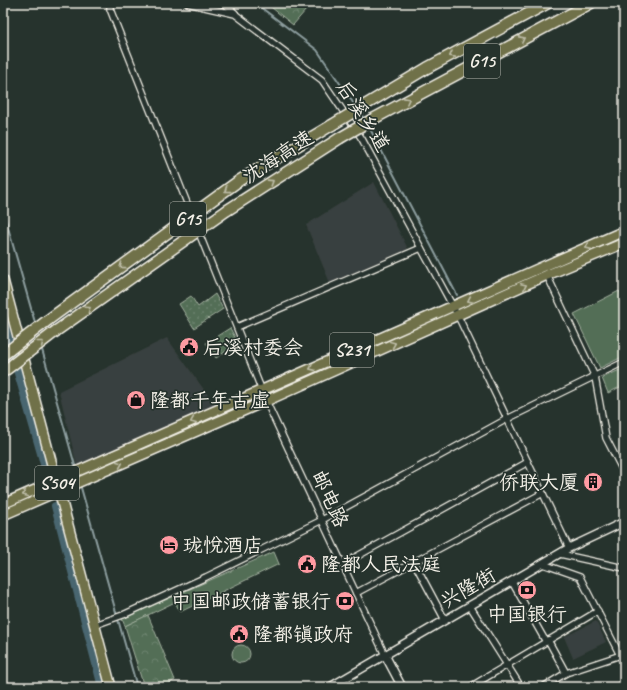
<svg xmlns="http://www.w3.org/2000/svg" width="627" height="690" font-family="Caveat,'LXGW WenKai TC',sans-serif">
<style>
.built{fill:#39403f}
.grass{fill:#526e56;stroke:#a3b09f}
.forest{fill:url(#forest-crowns);stroke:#a3b09f}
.garden{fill:url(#garden-dots);stroke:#a3b09f}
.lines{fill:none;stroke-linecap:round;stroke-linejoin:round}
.stream{stroke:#8d9e9f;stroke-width:2}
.canal{stroke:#49666f;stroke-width:8}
.minor-casing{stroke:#f4f1e8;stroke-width:8}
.tertiary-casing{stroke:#f4f1e8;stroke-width:10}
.primary-casing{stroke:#f4f1e8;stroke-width:12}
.motorway-casing{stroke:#f4f1e8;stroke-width:13}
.minor{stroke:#26332d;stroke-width:5.5}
.tertiary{stroke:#26332d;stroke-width:7}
.primary{stroke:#6f714a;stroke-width:9}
.motorway{stroke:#6f714a;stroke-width:10}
.motorway-bridge-casing{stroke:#f4f1e8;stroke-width:13;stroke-linecap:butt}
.motorway-bridge{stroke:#6f714a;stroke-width:10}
.oneway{stroke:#bfbea9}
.labels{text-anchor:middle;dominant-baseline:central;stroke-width:3.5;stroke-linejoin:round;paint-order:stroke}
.shield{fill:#26332d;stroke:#b6b8b0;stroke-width:1}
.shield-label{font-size:19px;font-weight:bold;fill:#f4f1e8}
.street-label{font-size:20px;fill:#f4f1e8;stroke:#26332d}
.poi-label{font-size:20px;fill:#f4f1e8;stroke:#26332d;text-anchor:start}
</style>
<defs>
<pattern id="forest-crowns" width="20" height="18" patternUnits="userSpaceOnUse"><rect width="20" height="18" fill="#526e56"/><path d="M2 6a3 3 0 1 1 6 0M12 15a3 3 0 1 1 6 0" fill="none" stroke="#6c836e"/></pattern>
<pattern id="garden-dots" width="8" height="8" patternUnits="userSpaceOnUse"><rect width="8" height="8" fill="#526e56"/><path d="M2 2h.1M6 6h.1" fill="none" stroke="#6c836e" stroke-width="1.8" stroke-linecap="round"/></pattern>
</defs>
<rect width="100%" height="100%" fill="#26332d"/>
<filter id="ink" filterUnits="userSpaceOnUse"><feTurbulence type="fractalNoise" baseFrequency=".025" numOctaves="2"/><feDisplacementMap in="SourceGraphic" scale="8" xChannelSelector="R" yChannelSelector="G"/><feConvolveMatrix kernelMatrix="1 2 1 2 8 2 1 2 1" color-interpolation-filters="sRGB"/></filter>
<g filter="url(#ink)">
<!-- built -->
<g class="built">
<polygon points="374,182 408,249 330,283 306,225"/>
<polygon points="167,338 215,405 77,466 59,391"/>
<polygon points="596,621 606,642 573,658 564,637"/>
</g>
<!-- grass -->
<g class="grass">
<polygon points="619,291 624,299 624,356 600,368 574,314"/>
<polygon points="624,368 624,385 608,393 602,378"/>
<polygon points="274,552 279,564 180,612 175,602 125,626 122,619"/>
<circle cx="241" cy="654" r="9"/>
</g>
<!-- forest -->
<g class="forest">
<polygon points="266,3 312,3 293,25"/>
<polygon points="148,615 175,680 163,687 144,687 125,626"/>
</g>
<!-- garden -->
<g class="garden">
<polygon points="215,294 223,309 194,328 179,304 191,296 198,307"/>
<polygon points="230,328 238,343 216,358 206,343"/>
</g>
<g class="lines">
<!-- stream -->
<g class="stream">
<polyline points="255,3 317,50 356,107"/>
<polyline points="359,112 365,120"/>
<polyline points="368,125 457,295"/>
<polyline points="3,210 36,326"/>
<polyline points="41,346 76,469"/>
<polyline points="80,484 137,687"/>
</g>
<!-- canal -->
<g class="canal">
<polyline points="3,321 46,471"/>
<polyline points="55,506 102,687"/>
</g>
<!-- minor casing -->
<g class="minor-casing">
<g id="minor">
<polyline points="110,3 110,9 189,208"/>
<polyline points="187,3 235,14 322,80 362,139 458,316 569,548"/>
<polyline points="224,3 235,13"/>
<polyline points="195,222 196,224"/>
<polyline points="201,238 266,401 385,655"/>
<polyline points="547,275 595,377 606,438 624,473"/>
<polyline points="237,327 421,248"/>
<polyline points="560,554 624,568"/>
<polyline points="414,562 543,493"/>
<polyline points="343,564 528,462"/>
<polyline points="543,564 580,577 624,663"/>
<polyline points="512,582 546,642"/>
<polyline points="356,593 414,562 445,620"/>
<polyline points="470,606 521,687"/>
<polyline points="95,625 123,615 206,577 322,520 507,419 624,362"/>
<polyline points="548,640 566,673"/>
<polyline points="470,687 598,611"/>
<polyline points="543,687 566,673 624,654"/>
</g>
</g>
<!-- tertiary casing -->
<g class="tertiary-casing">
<g id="tertiary">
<polyline points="385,655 402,687"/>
<polyline points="330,687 569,548 624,522"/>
</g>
</g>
<!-- primary casing -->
<g class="primary-casing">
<g id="primary">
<polyline points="3,280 111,687"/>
<polyline points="3,504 624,231"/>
<polyline points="3,515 266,401 547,275 624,243"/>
</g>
</g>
<!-- motorway casing -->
<g class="motorway-casing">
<g id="motorway">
<polyline points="365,105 427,68 548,3"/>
<polyline points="373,119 591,3"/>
<polyline points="48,320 240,180 332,125"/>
<polyline points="56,331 226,211 340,138"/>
</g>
</g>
<!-- minor -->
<use href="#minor" class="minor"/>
<!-- tertiary -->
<use href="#tertiary" class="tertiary"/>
<!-- primary -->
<use href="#primary" class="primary"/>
<!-- motorway -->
<use href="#motorway" class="motorway"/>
<!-- motorway-bridge casing -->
<g class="motorway-bridge-casing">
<g id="motorway-bridge">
<polyline points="332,125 365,105"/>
<polyline points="340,138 373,119"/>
<polyline points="3,355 48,320"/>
<polyline points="3,372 56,331"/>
</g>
</g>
<!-- motorway-bridge -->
<use href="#motorway-bridge" class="motorway-bridge"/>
</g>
<!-- one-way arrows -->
<defs><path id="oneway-chevron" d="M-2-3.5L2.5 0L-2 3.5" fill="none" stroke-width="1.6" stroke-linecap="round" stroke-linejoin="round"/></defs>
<g class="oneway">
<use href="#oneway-chevron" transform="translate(522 39) rotate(-28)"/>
<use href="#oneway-chevron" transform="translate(452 55) rotate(152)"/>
<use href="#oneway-chevron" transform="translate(407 100) rotate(-28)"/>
<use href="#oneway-chevron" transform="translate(271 182) rotate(-33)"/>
<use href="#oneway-chevron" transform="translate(227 190) rotate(144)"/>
<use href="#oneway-chevron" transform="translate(588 247) rotate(156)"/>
<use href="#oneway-chevron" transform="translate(122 266) rotate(144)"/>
<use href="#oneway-chevron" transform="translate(524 286) rotate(-25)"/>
<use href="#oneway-chevron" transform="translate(470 300) rotate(156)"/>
<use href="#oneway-chevron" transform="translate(88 309) rotate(-35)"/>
<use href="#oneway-chevron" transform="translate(41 343) rotate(-38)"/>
<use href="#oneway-chevron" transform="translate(393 344) rotate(-23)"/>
<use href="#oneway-chevron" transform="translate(312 368) rotate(156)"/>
<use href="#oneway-chevron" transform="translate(193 421) rotate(157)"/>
<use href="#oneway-chevron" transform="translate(120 464) rotate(-23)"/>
<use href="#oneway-chevron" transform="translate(25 494) rotate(157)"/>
</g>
</g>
<!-- icons -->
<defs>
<g id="civic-disc" transform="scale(1)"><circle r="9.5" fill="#ff9aa2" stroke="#26332d"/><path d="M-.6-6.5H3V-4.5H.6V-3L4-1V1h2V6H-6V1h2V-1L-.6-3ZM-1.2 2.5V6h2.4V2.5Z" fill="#111"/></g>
<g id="shop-disc" transform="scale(1)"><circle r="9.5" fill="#ff9aa2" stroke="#26332d"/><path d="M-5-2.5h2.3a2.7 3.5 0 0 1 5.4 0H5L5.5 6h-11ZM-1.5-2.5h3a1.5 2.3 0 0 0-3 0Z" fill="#111"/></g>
<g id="building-disc" transform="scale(1)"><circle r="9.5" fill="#ff9aa2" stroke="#26332d"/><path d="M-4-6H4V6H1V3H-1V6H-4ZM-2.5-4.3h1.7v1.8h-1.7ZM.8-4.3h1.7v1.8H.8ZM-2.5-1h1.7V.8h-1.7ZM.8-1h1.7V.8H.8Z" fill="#111"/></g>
<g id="hotel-disc" transform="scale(1)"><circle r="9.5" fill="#ff9aa2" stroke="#26332d"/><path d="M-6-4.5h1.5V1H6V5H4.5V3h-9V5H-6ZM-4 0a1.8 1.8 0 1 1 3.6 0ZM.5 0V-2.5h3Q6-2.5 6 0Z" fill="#111"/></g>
<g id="bank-disc" transform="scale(1)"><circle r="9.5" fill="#ff9aa2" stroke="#26332d"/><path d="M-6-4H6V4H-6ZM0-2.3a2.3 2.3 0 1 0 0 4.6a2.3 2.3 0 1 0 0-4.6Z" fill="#111"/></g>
</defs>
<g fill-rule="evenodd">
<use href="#civic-disc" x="189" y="347"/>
<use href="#shop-disc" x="136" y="400"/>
<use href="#building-disc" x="593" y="482"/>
<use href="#hotel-disc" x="169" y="545"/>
<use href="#civic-disc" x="307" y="564"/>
<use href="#bank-disc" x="527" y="590"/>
<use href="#bank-disc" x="345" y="601"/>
<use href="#civic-disc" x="239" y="634"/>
</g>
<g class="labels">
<!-- shield labels -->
<g class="shield">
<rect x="464" y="44" width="36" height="34" rx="3"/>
<rect x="170" y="202" width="36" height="34" rx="3"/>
<rect x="330" y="333" width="44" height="34" rx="3"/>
<rect x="35" y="466" width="44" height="34" rx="3"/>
</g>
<g class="shield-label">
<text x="482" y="61">G15</text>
<text x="188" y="219">G15</text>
<text x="352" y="350">S231</text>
<text x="57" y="483">S504</text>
</g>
<!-- street labels -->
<g class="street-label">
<text transform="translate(363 116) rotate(57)">后溪乡道</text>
<text transform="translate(278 157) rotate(-33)">沈海高速</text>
<text transform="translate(330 499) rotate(65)">邮电路</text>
<text transform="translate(468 588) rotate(-30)">兴隆街</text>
</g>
<!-- poi labels -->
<g class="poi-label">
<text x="203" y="347">后溪村委会</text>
<text x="150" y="400">隆都千年古虚</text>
<text x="579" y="482" text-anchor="end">侨联大厦</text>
<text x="183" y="545">珑悦酒店</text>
<text x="321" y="564">隆都人民法庭</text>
<text x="331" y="601" text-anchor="end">中国邮政储蓄银行</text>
<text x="527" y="614" text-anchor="middle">中国银行</text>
<text x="253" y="634">隆都镇政府</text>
</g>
</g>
<!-- margin -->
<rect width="627" height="690" fill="none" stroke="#26332d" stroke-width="16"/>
<rect x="8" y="8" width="611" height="674" fill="none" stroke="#f4f1e8" stroke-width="1.5" filter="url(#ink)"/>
</svg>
